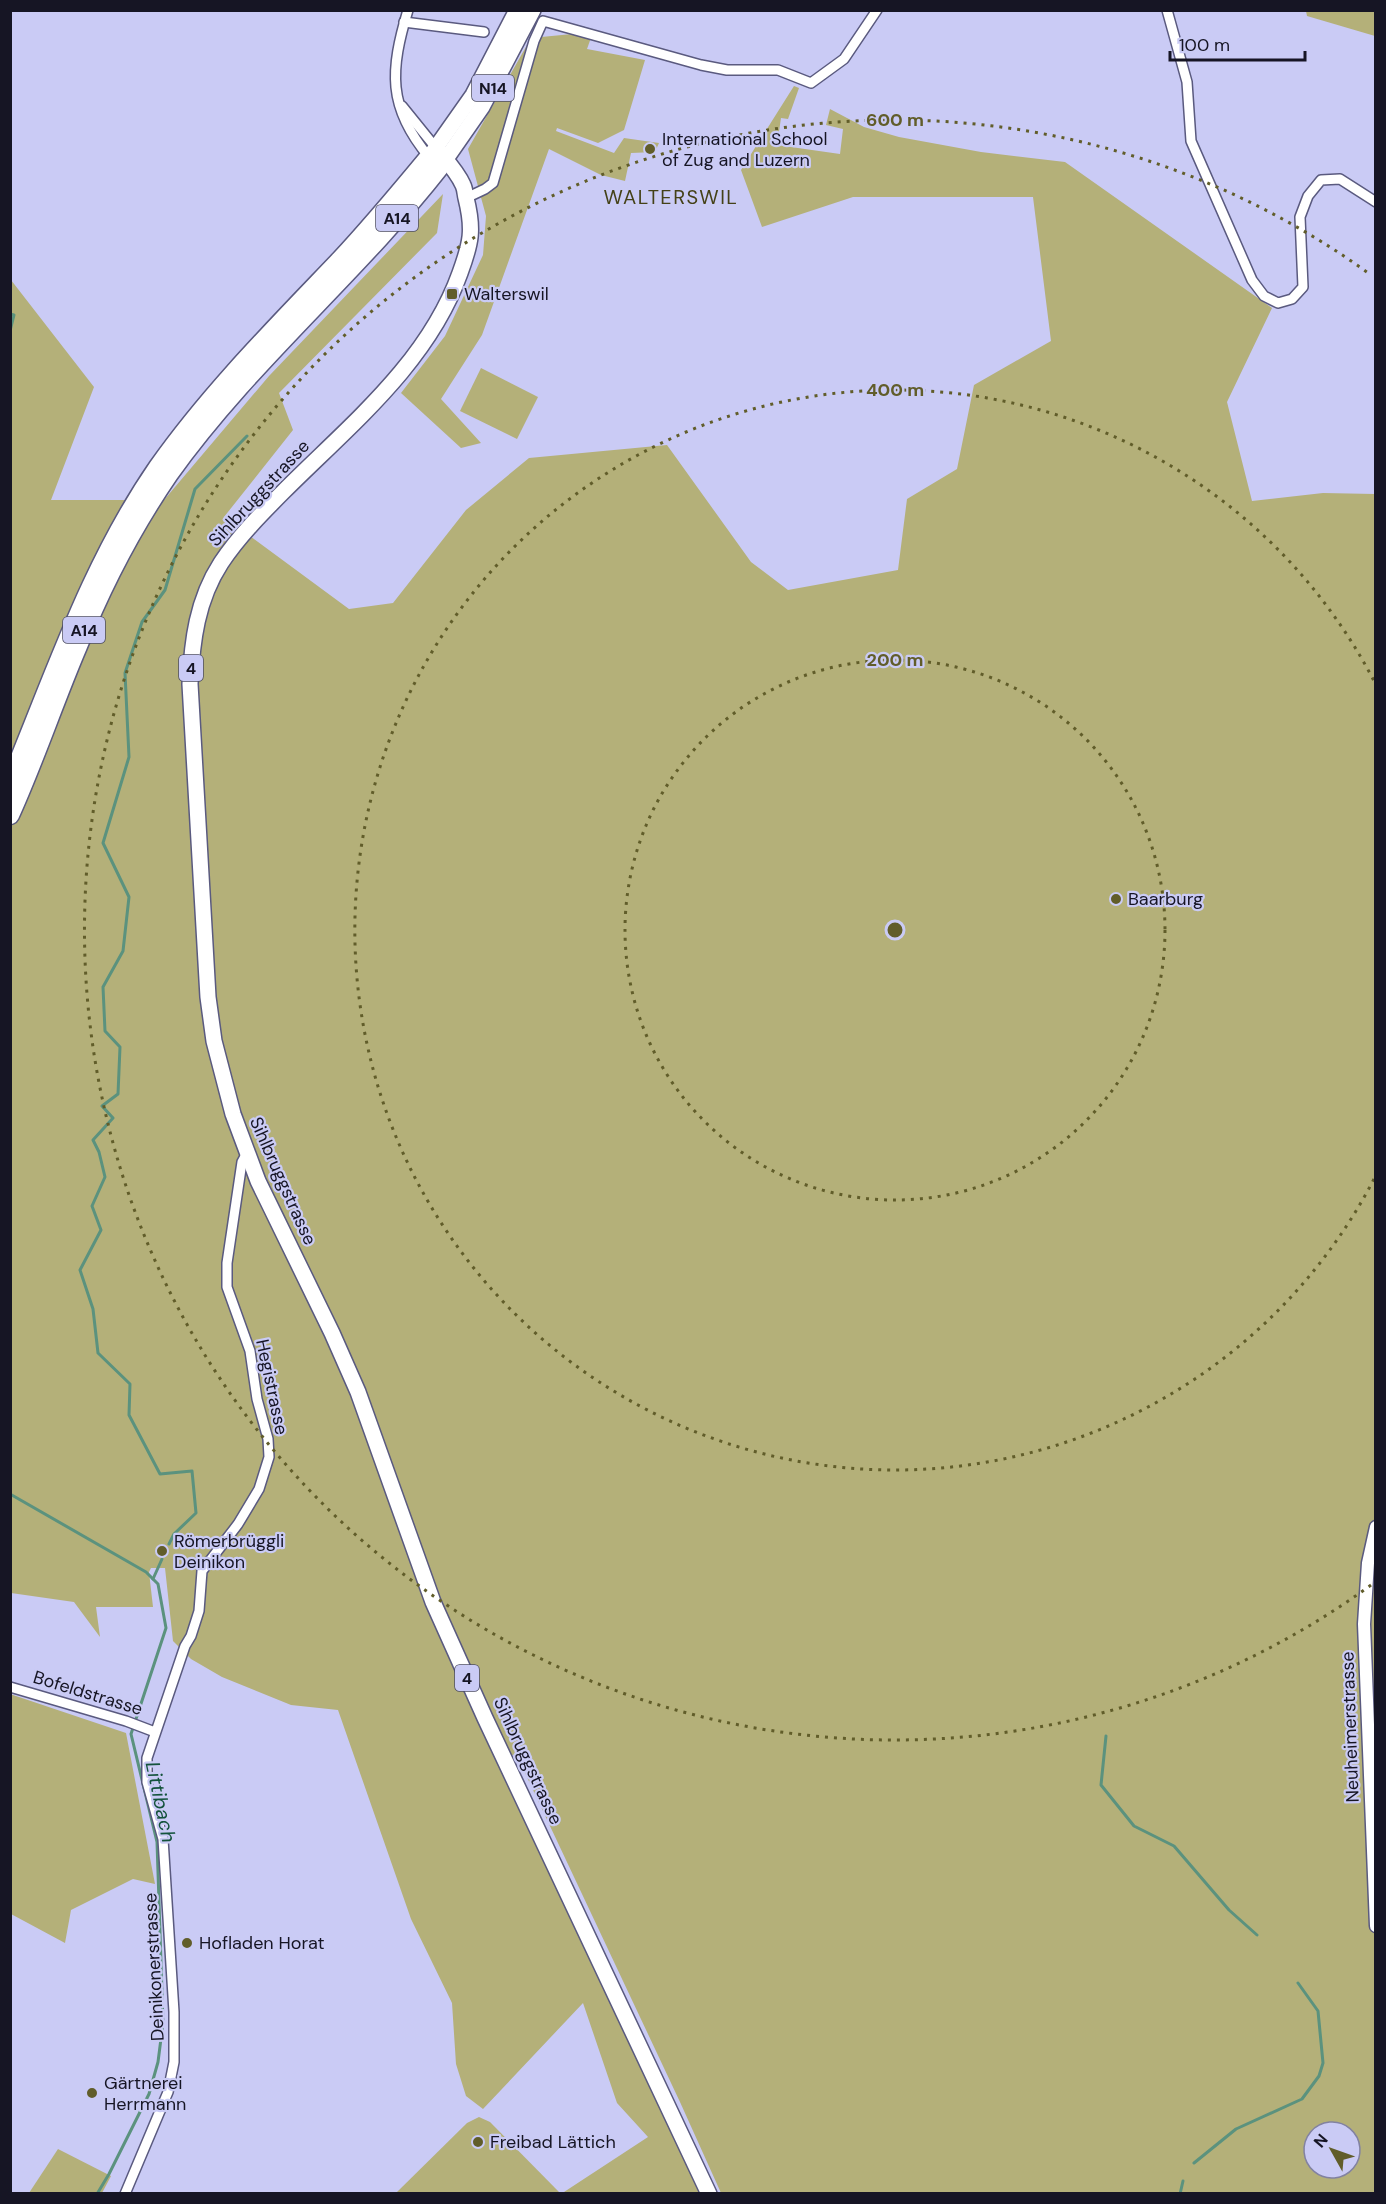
<svg xmlns="http://www.w3.org/2000/svg" width="1386" height="2204" font-family="'DM Sans',sans-serif">
<style>
.green{fill:#b4b079;fill-rule:evenodd}
.lines{fill:none;stroke-linecap:round;stroke-linejoin:round}
.stream{stroke:#5b927e;stroke-width:3}
.minor-casing{stroke:#5a5a7f;stroke-width:12}
.tertiary-casing{stroke:#5a5a7f;stroke-width:15}
.primary-casing{stroke:#5a5a7f;stroke-width:18}
.motorway-casing{stroke:#5a5a7f;stroke-width:21}
.minor{stroke:#fff;stroke-width:9}
.tertiary{stroke:#fff;stroke-width:12}
.primary{stroke:#fff;stroke-width:15}
.motorway{stroke:#fff;stroke-width:18}
.ring{fill:none;stroke:#615d2a;stroke-width:3;stroke-dasharray:3 6}
.poi-dot{fill:#615d2a;stroke:#cacbf5;stroke-width:2}
.labels{text-anchor:middle;dominant-baseline:central;stroke-width:4.5;stroke-linejoin:round;paint-order:stroke}
.shield{fill:#cacbf5;stroke:#4c4c63;stroke-width:1.5}
.shield-label{font-size:16px;font-weight:bold;fill:#161524}
.poi-label{font-size:18px;fill:#161524;stroke:#cacbf5;text-anchor:start}
.street-label{font-size:18px;fill:#161524;stroke:#cacbf5}
.neighbourhood-label{font-size:20px;letter-spacing:1.5px;fill:#444117;stroke:#cacbf5}
.water-label{font-size:20px;font-style:italic;fill:#14533c;stroke:#cacbf5}
.centre{fill:#615d2a;stroke:#cacbf5;stroke-width:3}
.ring-label{font-size:18px;text-anchor:middle;font-weight:bold;fill:#615d2a;stroke:#cacbf5;stroke-width:4.5;stroke-linejoin:round;paint-order:stroke}
</style>
<rect width="100%" height="100%" fill="#cacbf5"/>
<!-- green -->
<g class="green">
<polygon points="1306,11 1375,11 1375,36 1307,16"/>
<polygon points="593,32 587,49 645,60 624,130 598,143 557,128 556,131 614,153 624,138 659,143 655,152 631,153 625,181 601,175 549,149 482,335 441,399 481,443 461,448 401,393 445,336 483,255 486,216 468,149 531,38"/>
<path d="M794,86L799,88L788,119L781,118L777,145L840,154L843,129L826,125L830,109L864,127L899,137L981,152L1065,162L1272,308L1227,402L1252,501L1323,493L1375,494V2193H721L680,2102L517,1756L495,1751L704,2193H566L564,2192L648,2137L617,2103L583,2003L483,2109L466,2096L456,2064L452,2003L411,1919L338,1710L291,1705L222,1677L191,1659L173,1641L165,1568H151L149,1572L153,1607H96L100,1637L74,1602L11,1593V280L94,387L51,500H164L269,376L443,194L437,233L279,393L293,430L224,517L349,609L393,603L466,510L529,458L667,445L751,562L788,590L898,570L907,499L957,469L974,385L1051,341L1033,197H853L762,227L741,170ZM1314,2132H1350V2168H1314Z"/>
<polygon points="481,368 538,397 517,439 460,411"/>
<polygon points="10,1694 126,1733 155,1884 133,1879 71,1910 65,1943 11,1914"/>
<polygon points="479,2117 490,2122 560,2193 396,2193 467,2123"/>
<polygon points="58,2149 111,2176 102,2193 29,2193"/>
</g>
<g class="lines">
<!-- stream -->
<g class="stream">
<polyline points="10,314 14,315 10,331"/>
<polyline points="10,1494 146,1572 158,1584 166,1628 131,1734 157,1842 163,2023 158,2062 149,2094 109,2174 97,2194"/>
<polyline points="169,1544 174,1534 196,1513 192,1471 160,1474 129,1415 130,1384 98,1353 93,1309 80,1270 101,1230 92,1206 105,1177 99,1152 93,1140 113,1118 102,1106 118,1094 120,1047 105,1031 103,987 123,951 129,897 103,843 129,757 125,673 142,622 165,590 195,489 247,436"/>
<polyline points="153,1579 162,1559"/>
<polyline points="1106,1736 1101,1785 1134,1826 1174,1846 1229,1910 1257,1935"/>
<polyline points="1194,2163 1236,2129 1302,2099 1319,2076 1323,2063 1318,2011 1298,1983"/>
<polyline points="1180,2194 1183,2181"/>
</g>
<!-- minor casing -->
<g class="minor-casing">
<g id="minor">
<path d="M408,10C390,70 387,107 429,157"/>
<polyline points="1167,10 1187,82 1191,141 1252,280 1264,296 1278,303 1292,299 1303,287 1300,217 1308,196 1321,180 1340,179 1376,202"/>
<polyline points="404,22 484,32"/>
<polyline points="402,106 436,148"/>
<polyline points="466,198 485,189 493,183 534,41 543,21 701,65 727,70 778,70 811,83 844,59 877,10"/>
<polyline points="10,1687 126,1721 155,1732"/>
<polyline points="125,2194 168,2092 174,2062 174,2012 163,1839 147,1782 147,1758 185,1646 191,1636 199,1611 202,1571 238,1524 259,1489 269,1457 268,1439 257,1399 250,1351 227,1287 227,1263 242,1162 247,1153"/>
</g>
</g>
<!-- tertiary casing -->
<g class="tertiary-casing">
<polyline id="tertiary" points="1376,1527 1368,1563 1364,1624 1376,1926"/>
</g>
<!-- primary casing -->
<g class="primary-casing">
<g id="primary">
<path d="M436,148C445,159 457,171 463,185C465,189 465,194 466,198C474,230 471,243 460,273C428,363 350,425 284,491C262,513 239,536 221,563C197,600 192,641 190,684L208,997L214,1041L233,1114L258,1181L332,1333L358,1392L433,1602L485,1718L709,2194"/>
<polyline points="430,156 473,95 517,10"/>
<polyline points="441,166 482,107 533,10"/>
</g>
</g>
<!-- motorway casing -->
<g class="motorway-casing">
<g id="motorway">
<path d="M10,782C55,674 91,564 158,467C211,392 277,326 340,260C371,227 400,192 429,157"/>
<path d="M10,815C35,760 54,702 78,646C102,586 132,528 169,474C248,363 355,275 439,168"/>
</g>
</g>
<!-- minor -->
<use href="#minor" class="minor"/>
<!-- tertiary -->
<use href="#tertiary" class="tertiary"/>
<!-- primary -->
<use href="#primary" class="primary"/>
<!-- motorway -->
<use href="#motorway" class="motorway"/>
</g>
<!-- distance rings -->
<g class="ring">
<circle cx="895" cy="930" r="270"/>
<path d="M1374 1179A540 540 0 1 1 1374 681"/>
<path d="M1371 1585A810 810 0 1 1 1371 275"/>
</g>
<!-- markers -->
<g class="poi-dot">
<circle cx="650" cy="149" r="6"/>
<rect x="446" y="288" width="12" height="12" rx="3"/>
<circle cx="1116" cy="899" r="6"/>
<circle cx="162" cy="1551" r="6"/>
<circle cx="187" cy="1943" r="6"/>
<circle cx="92" cy="2093" r="6"/>
<circle cx="478" cy="2142" r="6"/>
</g>
<g class="labels">
<!-- shield labels -->
<g class="shield">
<rect x="472" y="75" width="42" height="26" rx="4.5"/>
<rect x="376" y="205" width="42" height="26" rx="4.5"/>
<rect x="63" y="617" width="42" height="26" rx="4.5"/>
<rect x="179" y="655" width="24" height="26" rx="4.5"/>
<rect x="455" y="1665" width="24" height="26" rx="4.5"/>
</g>
<g class="shield-label">
<text x="493" y="88">N14</text>
<text x="397" y="218">A14</text>
<text x="84" y="630">A14</text>
<text x="191" y="668">4</text>
<text x="467" y="1678">4</text>
</g>
<!-- poi labels -->
<g class="poi-label">
<text x="662" y="139">International School<tspan x="662" dy="21">of Zug and Luzern</tspan></text>
<text x="464" y="294">Walterswil</text>
<text x="1128" y="899">Baarburg</text>
<text x="174" y="1541">Römerbrüggli<tspan x="174" dy="21">Deinikon</tspan></text>
<text x="199" y="1943">Hofladen Horat</text>
<text x="104" y="2083">Gärtnerei<tspan x="104" dy="21">Herrmann</tspan></text>
<text x="490" y="2142">Freibad Lättich</text>
</g>
<!-- street labels -->
<g class="street-label">
<text transform="translate(259 493) rotate(-47)">Sihlbruggstrasse</text>
<text transform="translate(283 1181) rotate(66)">Sihlbruggstrasse</text>
<text transform="translate(272 1387) rotate(78)">Hegistrasse</text>
<text transform="translate(88 1693) rotate(17)">Bofeldstrasse</text>
<text transform="translate(1350 1727) rotate(-92)">Neuheimerstrasse</text>
<text transform="translate(528 1761) rotate(65)">Sihlbruggstrasse</text>
<text transform="translate(154 1967) rotate(-93)">Deinikonerstrasse</text>
</g>
<!-- neighbourhood labels -->
<g class="neighbourhood-label">
<text x="671" y="197">WALTERSWIL</text>
</g>
<!-- water labels -->
<g class="water-label">
<text transform="translate(161 1802) rotate(78)">Littibach</text>
</g>
</g>
<circle cx="895" cy="930" r="9" class="centre"/>
<g class="ring-label">
<text x="895" y="126">600 m</text>
<text x="895" y="396">400 m</text>
<text x="895" y="666">200 m</text>
</g>
<!-- border -->
<rect width="1386" height="2204" fill="none" stroke="#161524" stroke-width="24"/>
<!-- north arrow -->
<g transform="translate(1332 2150) rotate(310)"><circle r="28" fill="#cacbf5" stroke="#8282a1" stroke-width="1.5"/>
<path d="M0-4.5L10 22L0 15L-10 22Z" fill="#615d2a"/>
<text y="-9" font-size="16" font-weight="bold" text-anchor="middle" fill="#161524">N</text>
</g>
<!-- scale -->
<path d="M1170 51v9h135v-9" fill="none" stroke="#161524" stroke-width="3"/>
<text x="1179" y="51" font-size="18" fill="#161524" stroke="#cacbf5" stroke-width="4.5" paint-order="stroke">100 m</text>
</svg>
